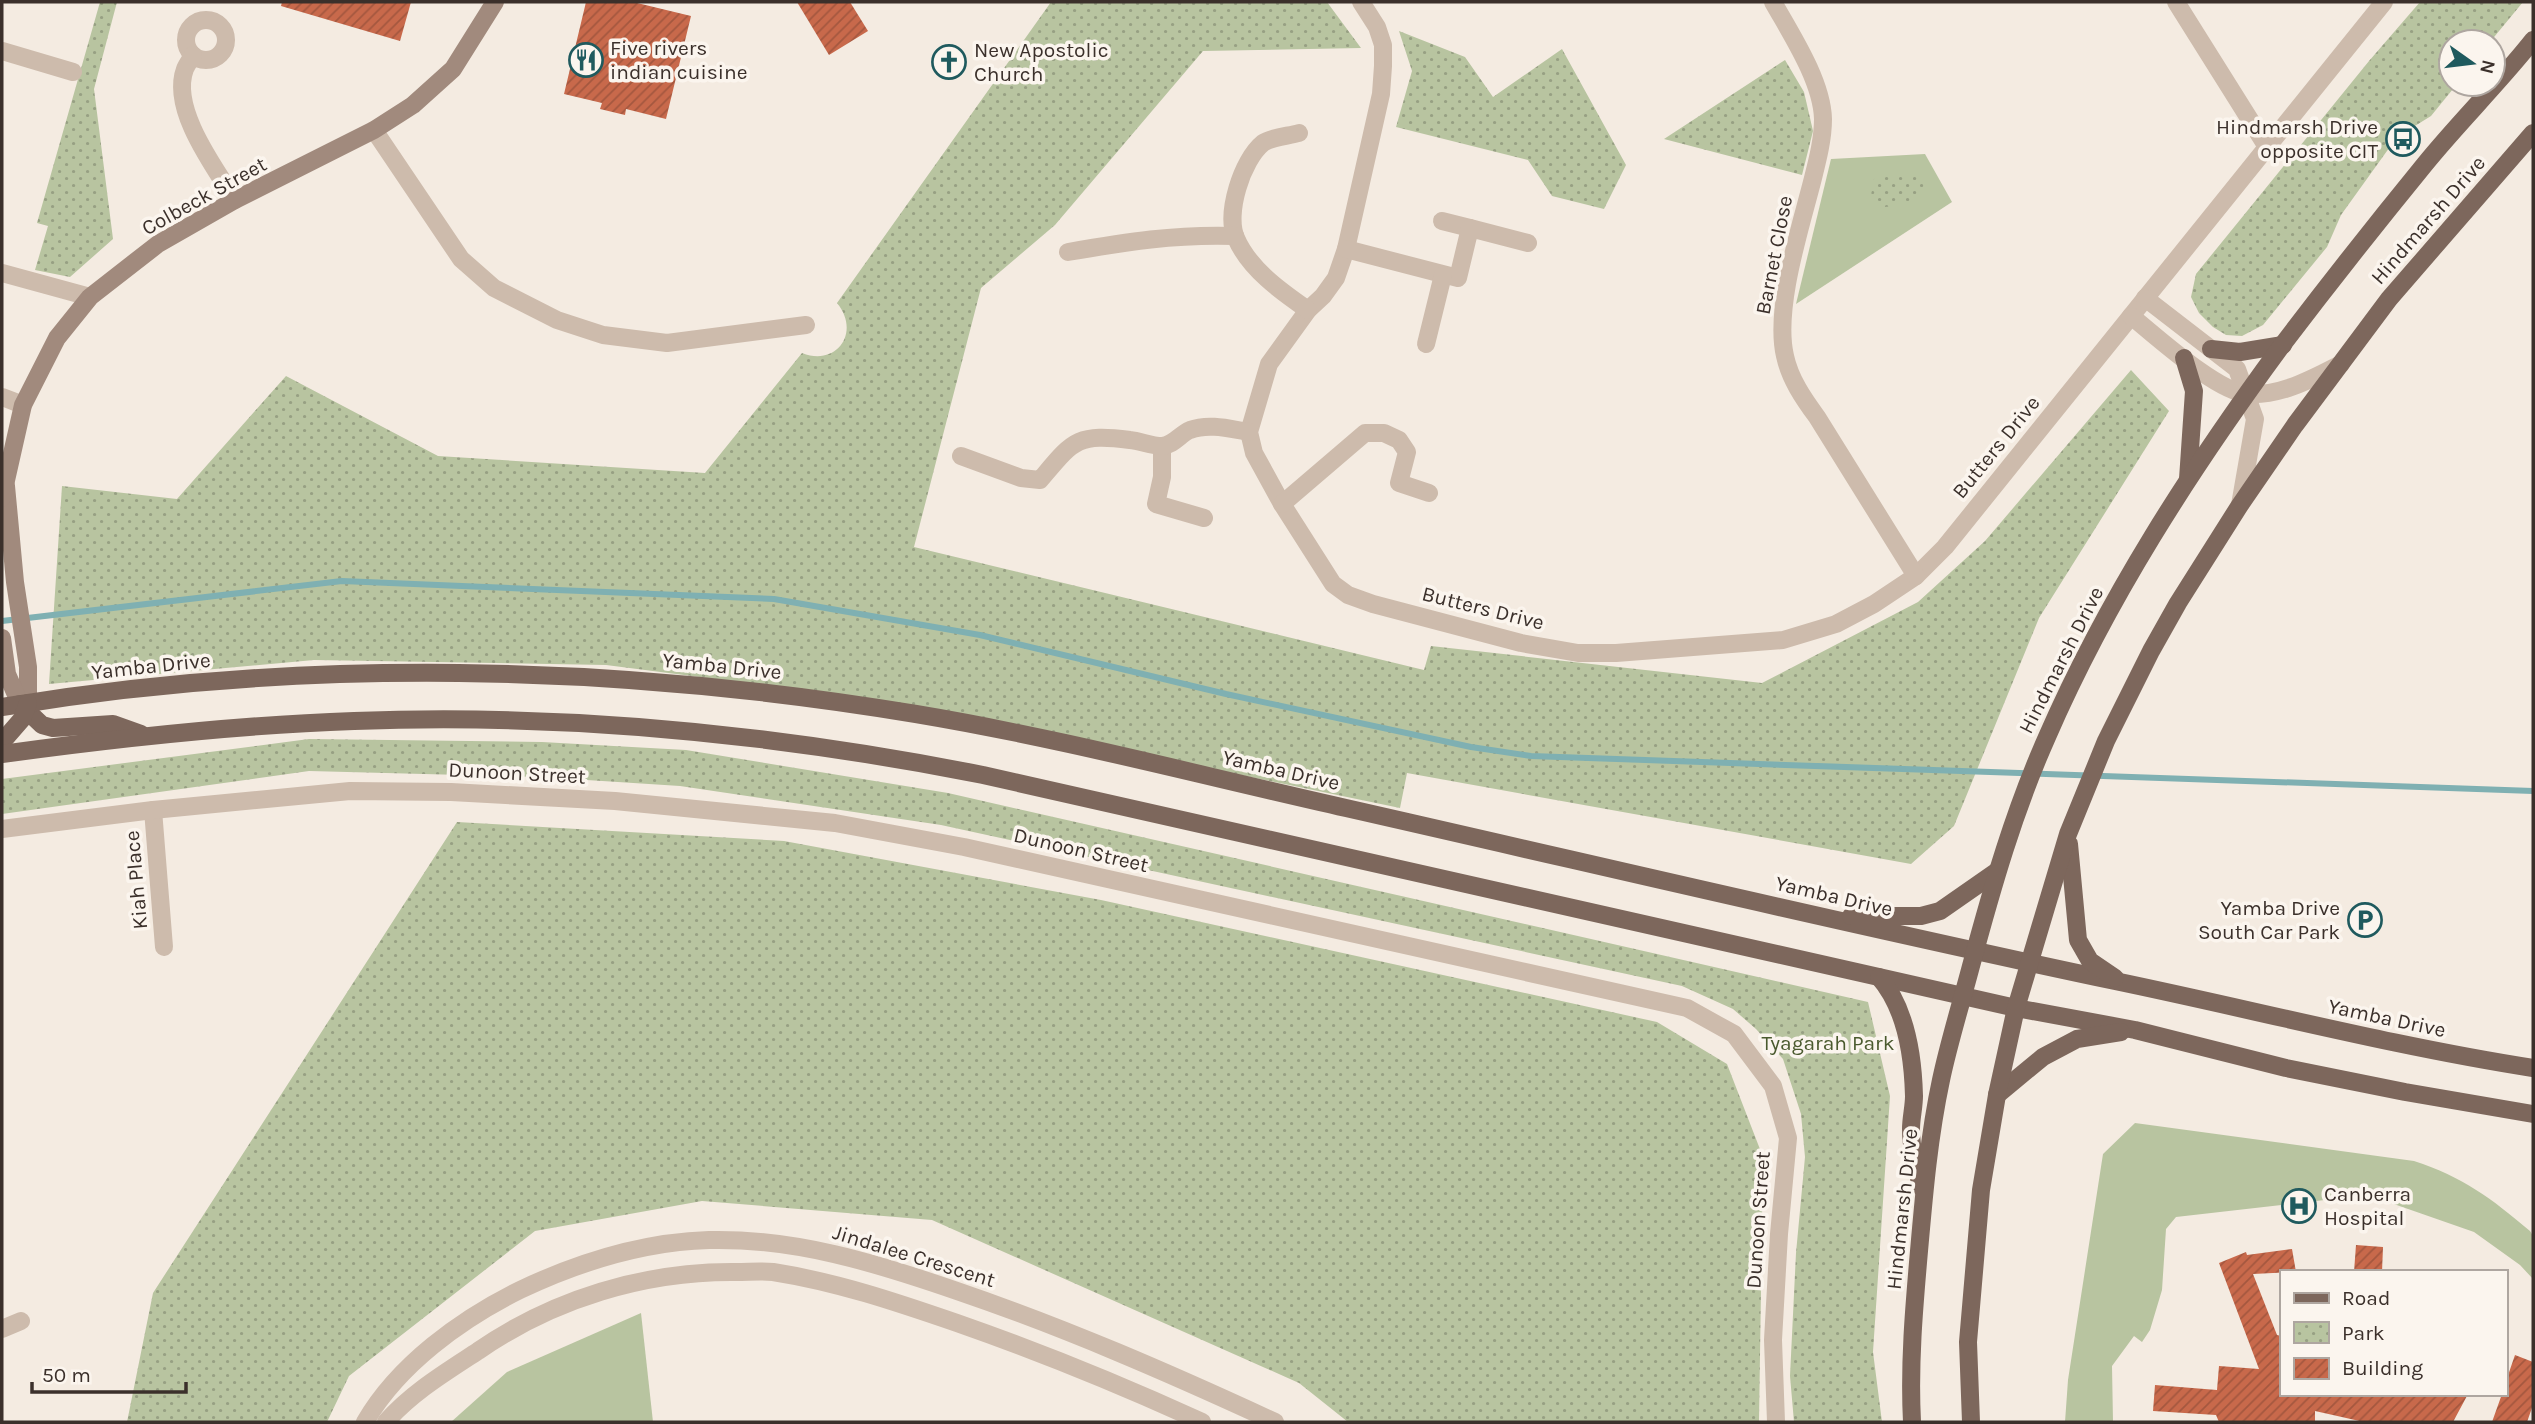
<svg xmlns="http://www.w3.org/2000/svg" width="2535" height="1424" font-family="Karla,sans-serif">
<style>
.grass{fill:#b8c4a0}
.park{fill:url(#park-dots)}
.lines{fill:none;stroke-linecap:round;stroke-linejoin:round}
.stream{stroke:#7fb0b2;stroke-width:6}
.building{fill:url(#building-hatch)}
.street{stroke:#cdbbac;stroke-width:18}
.secondary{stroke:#a18a7d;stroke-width:18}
.primary{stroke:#7d675c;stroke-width:18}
.labels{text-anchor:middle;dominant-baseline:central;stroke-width:7;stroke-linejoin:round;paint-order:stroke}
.poi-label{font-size:21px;fill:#3b302b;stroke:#fbf5ee;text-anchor:start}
.street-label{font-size:21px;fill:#3b302b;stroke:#fbf5ee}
.park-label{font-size:21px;fill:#4a5a2e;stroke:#fbf5ee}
</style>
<defs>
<pattern id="park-dots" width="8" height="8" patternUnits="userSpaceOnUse" patternTransform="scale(1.75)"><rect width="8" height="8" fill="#b8c4a0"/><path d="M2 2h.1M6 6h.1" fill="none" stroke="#97a083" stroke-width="1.8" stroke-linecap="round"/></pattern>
<pattern id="building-hatch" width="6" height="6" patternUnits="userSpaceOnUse" patternTransform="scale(1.75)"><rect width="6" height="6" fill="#c8694b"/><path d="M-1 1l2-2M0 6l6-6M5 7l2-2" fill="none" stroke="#a4573f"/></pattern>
</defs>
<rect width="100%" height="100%" fill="#f4ebe1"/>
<!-- grass -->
<g class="grass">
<polygon points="1925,154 1952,202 1796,304 1831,159"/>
<path d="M2135,1123L2414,1161C2463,1177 2491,1198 2530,1231L2533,1236V1279L2520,1265L2474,1232L2368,1195L2176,1217L2166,1229L2162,1290L2150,1330L2142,1342L2134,1336L2112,1366L2113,1422H2065L2068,1380L2103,1154Z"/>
<polygon points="641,1313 653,1422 451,1422 507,1372"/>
</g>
<!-- park -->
<g class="park">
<polygon points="100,2 117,2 94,89 113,239 70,277 35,270 48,226 37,223"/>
<path d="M1051,2H1327L1361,48L1203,51L1055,225L981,288L914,547L1424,670L1431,646L1762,683L1918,602L1985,541L2131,370L2169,411L2039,618L1954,826L1911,864L1407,773L1400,808L879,700L606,665L314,660L49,684L62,486L177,499L286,376L438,456L705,473L802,353C837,367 861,332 837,303Z"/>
<polygon points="2420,2 2523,2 2490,42 2451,42 2451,84 2457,84 2431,116 2397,137 2341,215 2327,247 2263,325 2242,336 2226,335 2213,327 2199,313 2191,297 2196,274 2369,61"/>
<polygon points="1399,31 1465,57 1493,97 1562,49 1626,165 1604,209 1552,196 1528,160 1396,127 1412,71"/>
<polygon points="1785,60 1804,92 1813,131 1802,175 1664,139"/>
<path d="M1890,173L1922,174L1924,188C1911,202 1903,206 1884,207L1871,195L1874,179Z"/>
<polygon points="309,739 542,742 686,750 948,793 1868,1002 1890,1096 1873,1352 1882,1422 1794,1422 1790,1376 1796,1253 1805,1157 1801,1114 1783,1059 1756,1029 1733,1009 1682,986 941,825 680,786 540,777 309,771 2,814 2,779"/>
<polygon points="457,822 784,841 1101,900 1657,1022 1727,1064 1763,1157 1759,1422 1348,1422 1299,1383 932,1220 702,1201 535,1231 349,1376 327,1422 127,1422 153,1293"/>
</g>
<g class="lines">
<!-- stream -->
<polyline class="stream" points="2,621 342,581 774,599 980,635 1226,694 1471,747 1531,756 2533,791"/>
</g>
<!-- building -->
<g class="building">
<polygon points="282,2 411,2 400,41 281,6"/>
<polygon points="586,2 633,2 691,16 666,119 626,109 625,115 600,109 602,103 564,94"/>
<polygon points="797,2 850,2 868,31 829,55"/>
<polygon points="2356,1245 2383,1247 2382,1272 2354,1272"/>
<polygon points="2292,1249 2296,1272 2253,1274 2277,1335 2281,1336 2281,1394 2468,1394 2453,1422 2364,1422 2315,1411 2315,1422 2219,1422 2216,1415 2153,1411 2155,1385 2217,1390 2219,1366 2259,1369 2219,1263 2246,1252 2247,1255"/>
<polygon points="2515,1355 2533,1362 2533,1405 2527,1422 2492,1422 2502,1394 2505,1394 2505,1384"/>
</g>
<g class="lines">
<!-- street -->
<g class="street">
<polyline points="1361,2 1377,27 1383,45 1383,66 1381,94 1346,249 1336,278 1323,296 1308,310 1269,364 1249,432 1254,453 1282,504 1333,584 1348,595 1373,604 1521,643 1578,653 1616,653 1783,640 1836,624 1874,604 1916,576 1945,547 2384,2"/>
<path d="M1773,2C1791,34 1822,81 1823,119C1823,140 1817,162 1812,182C1800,229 1774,309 1785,356C1790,379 1803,398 1817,417L1916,576"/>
<polyline points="2176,2 2267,147"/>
<circle cx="206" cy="40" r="20"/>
<polyline points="2,51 73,72"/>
<path d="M193,55C191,59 187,64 185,69C170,109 215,168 235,200"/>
<polyline points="374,130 461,259 494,288 557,320 603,335 667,343 806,325"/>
<path d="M1299,133C1289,136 1271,137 1263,143C1242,160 1225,214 1236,238C1249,269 1282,292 1308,310"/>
<polyline points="1442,221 1470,228"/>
<polyline points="1346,249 1458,278 1470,228 1528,243"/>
<path d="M1068,252C1126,242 1175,234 1235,236"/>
<polyline points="2,273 90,297"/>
<polyline points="2145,298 2237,369 2255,419 2240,505"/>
<path d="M2131,316C2156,336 2218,393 2248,394C2281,396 2312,379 2341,364"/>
<polyline points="1426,344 1443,275"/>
<polyline points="2,397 23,405"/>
<polyline points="1162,446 1162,477 1156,504 1204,518"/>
<path d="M961,456L1021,478L1040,480C1073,441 1076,433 1130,440C1140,441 1152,446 1162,446C1174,445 1180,434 1190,430C1209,423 1230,429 1249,432"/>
<polyline points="1282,504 1365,433 1384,433 1399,440 1407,452 1399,483 1429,493"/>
<polyline points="153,810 164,947"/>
<polyline points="2,829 153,810 350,791 451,792 615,801 835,823 964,847 1687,1008 1734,1034 1773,1086 1788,1138 1779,1234 1773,1340 1776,1422"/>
<polyline points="2,1329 21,1321"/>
<path d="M365,1422C398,1365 461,1319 520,1290C579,1262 644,1242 709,1240C795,1238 876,1263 957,1291C1066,1328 1171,1374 1275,1422"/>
<path d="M386,1422C411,1393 446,1372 478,1351C553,1299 645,1271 736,1272C749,1272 761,1271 773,1272C837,1282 896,1302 957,1323C1040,1352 1121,1385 1202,1422"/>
</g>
<!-- secondary -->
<g class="secondary">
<polyline points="6,486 15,582 28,667 28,703"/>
<polyline points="2,498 23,405 57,338 90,297 158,244 235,200 374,130 413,105 453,69 495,2"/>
<polyline points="2,638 7,674 20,704"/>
</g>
<!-- primary -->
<g class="primary">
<polyline points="2211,349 2240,352 2283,345"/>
<polyline points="2184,358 2194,391 2188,479"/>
<polyline points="20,704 42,725 53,728 113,724 141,734"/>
<path d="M2,707C303,657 615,664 916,714C1060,738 1203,776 1346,808C1602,866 1858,927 2115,981C2255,1010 2392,1046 2533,1068"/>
<polyline points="2,742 22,719 28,703"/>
<path d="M2,754C119,738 236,725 354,721C565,713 777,734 983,775L2016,1008L2135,1030L2286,1068L2405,1092L2533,1114"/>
<polyline points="2069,844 2078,940 2090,961 2115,978"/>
<polyline points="1851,916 1921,916 1940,911 1996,872"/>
<path d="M1879,977C1906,1008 1913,1056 1914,1096C1914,1107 1911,1118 1911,1129C1911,1150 1916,1169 1922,1188"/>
<polyline points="1997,1095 2043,1057 2077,1039 2121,1032"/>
<path d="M1912,1422C1909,1365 1914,1308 1919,1251C1924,1194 1929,1136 1941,1080C1949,1042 1961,1004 1971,966C1992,888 2014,811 2047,737C2107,599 2191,469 2280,348C2327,286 2376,224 2425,164C2460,121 2499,83 2533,40"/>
<polyline points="1971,1422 1968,1342 1981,1190 1997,1095 2016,1008 2068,834 2106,741 2151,651 2178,603 2240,505 2295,425 2389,299 2533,133"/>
</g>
</g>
<!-- icons -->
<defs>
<g id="restaurant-ring" transform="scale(1.75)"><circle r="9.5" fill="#fbf5ee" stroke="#1f5a5e" stroke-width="1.5"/><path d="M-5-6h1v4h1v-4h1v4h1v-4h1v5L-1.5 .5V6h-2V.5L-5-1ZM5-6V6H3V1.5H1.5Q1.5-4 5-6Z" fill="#1f5a5e"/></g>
<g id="church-ring" transform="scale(1.75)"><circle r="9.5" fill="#fbf5ee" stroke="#1f5a5e" stroke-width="1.5"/><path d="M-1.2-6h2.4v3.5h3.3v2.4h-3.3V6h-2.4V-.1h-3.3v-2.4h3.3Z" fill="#1f5a5e"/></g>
<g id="bus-ring" transform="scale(1.75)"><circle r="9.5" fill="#fbf5ee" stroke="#1f5a5e" stroke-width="1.5"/><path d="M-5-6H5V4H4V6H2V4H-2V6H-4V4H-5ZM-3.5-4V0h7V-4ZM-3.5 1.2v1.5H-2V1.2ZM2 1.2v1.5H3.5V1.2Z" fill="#1f5a5e"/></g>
<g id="parking-ring" transform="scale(1.75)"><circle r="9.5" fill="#fbf5ee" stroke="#1f5a5e" stroke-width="1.5"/><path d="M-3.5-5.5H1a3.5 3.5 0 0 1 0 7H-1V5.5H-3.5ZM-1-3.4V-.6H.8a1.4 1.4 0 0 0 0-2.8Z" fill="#1f5a5e"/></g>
<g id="hospital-ring" transform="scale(1.75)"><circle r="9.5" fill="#fbf5ee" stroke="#1f5a5e" stroke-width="1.5"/><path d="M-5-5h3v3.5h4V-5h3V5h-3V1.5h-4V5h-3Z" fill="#1f5a5e"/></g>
</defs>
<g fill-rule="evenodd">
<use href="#restaurant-ring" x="586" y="60"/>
<use href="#church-ring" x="949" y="62"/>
<use href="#bus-ring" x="2403" y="139"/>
<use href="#parking-ring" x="2365" y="920"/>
<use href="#hospital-ring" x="2299" y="1206"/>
</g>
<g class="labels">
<!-- poi labels -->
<g class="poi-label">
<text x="610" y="48">Five rivers<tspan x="610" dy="24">indian cuisine</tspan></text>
<text x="974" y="50">New Apostolic<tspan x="974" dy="24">Church</tspan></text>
<text x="2378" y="127" text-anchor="end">Hindmarsh Drive<tspan x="2378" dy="24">opposite CIT</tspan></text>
<text x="2340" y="908" text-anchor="end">Yamba Drive<tspan x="2340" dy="24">South Car Park</tspan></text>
<text x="2324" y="1194">Canberra<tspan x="2324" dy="24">Hospital</tspan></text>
</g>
<!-- street labels -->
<g class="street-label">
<text transform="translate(204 196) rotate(-29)">Colbeck Street</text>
<text transform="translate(2428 220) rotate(-49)">Hindmarsh Drive</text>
<text transform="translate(1774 255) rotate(-79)">Barnet Close</text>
<text transform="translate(1996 447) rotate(-51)">Butters Drive</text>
<text transform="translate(1483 608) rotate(14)">Butters Drive</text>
<text transform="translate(2061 660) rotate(-63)">Hindmarsh Drive</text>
<text transform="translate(151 666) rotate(-6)">Yamba Drive</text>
<text transform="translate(722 666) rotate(6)">Yamba Drive</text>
<text transform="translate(1281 770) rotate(13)">Yamba Drive</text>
<text transform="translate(517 773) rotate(3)">Dunoon Street</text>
<text transform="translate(1081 850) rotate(13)">Dunoon Street</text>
<text transform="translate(136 880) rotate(-95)">Kiah Place</text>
<text transform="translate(1834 896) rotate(13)">Yamba Drive</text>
<text transform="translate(2387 1018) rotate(12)">Yamba Drive</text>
<text transform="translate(1902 1209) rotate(-84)">Hindmarsh Drive</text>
<text transform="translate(1758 1220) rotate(-86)">Dunoon Street</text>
<text transform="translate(914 1256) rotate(17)">Jindalee Crescent</text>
</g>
<!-- park labels -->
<g class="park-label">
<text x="1828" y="1043">Tyagarah Park</text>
</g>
</g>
<!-- border -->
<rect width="2535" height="1424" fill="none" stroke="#3b302b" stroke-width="7"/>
<!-- legend -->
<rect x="2280" y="1270" width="228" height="126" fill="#fbf5ee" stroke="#aea6a0" stroke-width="2"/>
<rect x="2294" y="1293" width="35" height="10" fill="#7d675c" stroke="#aea6a0" stroke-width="2"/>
<text x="2342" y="1305" font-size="21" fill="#3b302b">Road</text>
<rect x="2294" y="1322" width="35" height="21" fill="url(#park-dots)" stroke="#aea6a0" stroke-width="2"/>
<text x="2342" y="1340" font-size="21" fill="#3b302b">Park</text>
<rect x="2294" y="1358" width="35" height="21" fill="url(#building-hatch)" stroke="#aea6a0" stroke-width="2"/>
<text x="2342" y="1375" font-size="21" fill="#3b302b">Building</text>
<!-- north arrow -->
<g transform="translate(2472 63) rotate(104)"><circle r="33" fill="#fbf5ee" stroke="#aea6a0" stroke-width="2"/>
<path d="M0-5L12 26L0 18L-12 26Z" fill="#1f5a5e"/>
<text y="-10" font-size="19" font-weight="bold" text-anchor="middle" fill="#3b302b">N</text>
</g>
<!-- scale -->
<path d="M32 1382v10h154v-10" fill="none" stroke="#3b302b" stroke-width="3.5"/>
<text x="42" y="1382" font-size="21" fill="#3b302b" stroke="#fbf5ee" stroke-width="5" paint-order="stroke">50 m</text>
</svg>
